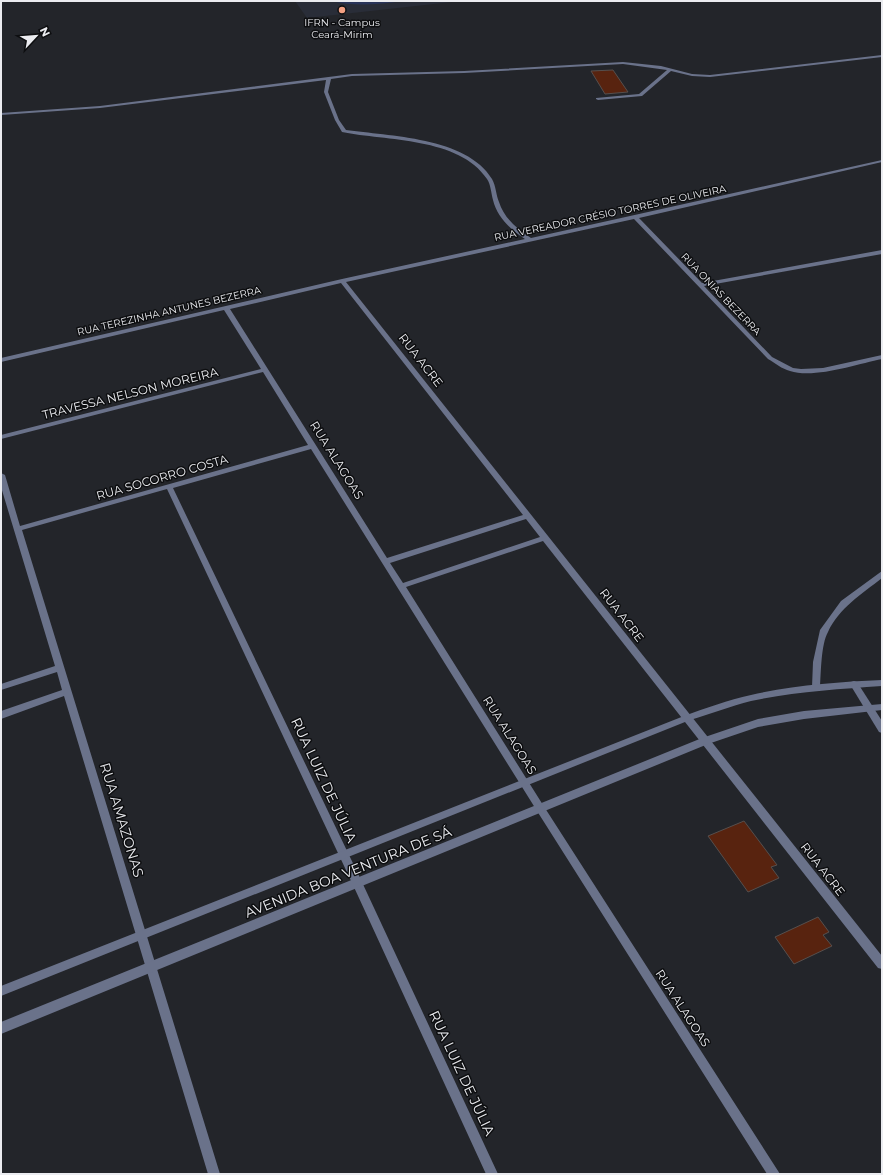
<svg xmlns="http://www.w3.org/2000/svg" width="883" height="1175" font-family="Montserrat,sans-serif">
<style>
.built{fill:#292d38}
.green{fill:#293459}
.building{fill:#58230f;stroke:#564f4d}
.lines{fill:none;stroke-linecap:round;stroke-linejoin:round}
.service{fill:#6a728a;fill-rule:evenodd}
.minor{fill:#6a728a;fill-rule:evenodd}
.tertiary{fill:#6a728a;fill-rule:evenodd}
.poi-dot{fill:#f3a082;stroke:#0d0e10;stroke-width:1.5}
.labels{text-anchor:middle;dominant-baseline:central;stroke-width:3;stroke-linejoin:round;paint-order:stroke}
.far-poi-label{font-size:10px;fill:#ebecf0;stroke:#0d0e10}
.far-street-label{font-size:10px;fill:#ebecf0;stroke:#0d0e10}
.street-label{font-size:12px;fill:#ebecf0;stroke:#0d0e10}
.near-street-label{font-size:14px;fill:#ebecf0;stroke:#0d0e10}
</style>
<rect width="100%" height="100%" fill="#23252a"/>
<!-- built -->
<polygon class="built" points="295,1 461,1 307,18"/>
<!-- green -->
<path class="green" d="M331,1H404C380,4 355,7 331,1Z"/>
<!-- building -->
<g class="building">
<polygon points="613,70 628,92 605,94 591,71"/>
<polygon points="744,821 777,865 771,867 779,878 748,892 708,836"/>
<polygon points="818,917 829,932 823,935 832,946 794,964 775,937"/>
</g>
<g class="lines">
<!-- service -->
<path class="service" d="M882,571V578C862,594 839,608 828,632C821,644 821,673 820,687L819,689H813L812,687L813,662L820,630L841,601Z"/>
<!-- minor -->
<g class="minor">
<path d="M882,55V57L710,77L692,76L671,71L642,96L598,100L596,99V98L639,94L667,70L623,64L464,73L352,76L331,79L328,92L339,120L346,130C388,136 467,137 492,179C496,186 496,195 499,202C504,218 517,229 531,238L882,160V162L639,218L702,283L882,250V254L704,286L772,357L793,368L801,369L823,368L882,355V359C857,364 814,379 790,371C782,369 775,363 768,359L634,219L346,282L882,956V969L878,968L543,541L406,587L543,805L780,1174H767L537,811L311,449L173,488L361,880L498,1174H486L353,885L167,489L22,530L220,1174H208L64,696L1,719V711L62,690L57,672L1,690V684L55,666L1,487V473L5,475L20,526L308,445L263,372L1,439V435L261,369L224,310L1,362V358L342,279L525,239C511,230 497,217 493,200C491,193 491,185 487,179C459,137 386,141 342,132L335,120L324,92L326,80L100,108L1,115V113L100,106L352,74L464,71L623,62L661,66L692,74L710,75ZM341,283L523,515L387,558L230,309ZM526,519L540,537L403,583L390,563Z"/>
<polygon points="854,681 857,682 882,721 882,733 879,732 851,686 850,684 851,682"/>
</g>
<!-- tertiary -->
<g class="tertiary">
<path d="M882,680V686C838,689 794,692 751,701C731,706 710,714 690,720L1,996V986L684,716C706,708 728,700 751,695C794,685 838,682 882,680Z"/>
<polygon points="882,704 882,710 804,719 758,727 708,744 1,1034 1,1022 702,738 758,719 804,711"/>
</g>
</g>
<!-- markers -->
<circle class="poi-dot" cx="342" cy="10" r="4"/>
<g class="labels">
<!-- far-poi labels -->
<g class="far-poi-label">
<text x="342" y="22">IFRN - Campus<tspan x="342" dy="12">Ceará-Mirim</tspan></text>
</g>
<!-- far-street labels -->
<g class="far-street-label">
<text transform="translate(610 213) rotate(-12)">RUA VEREADOR CRÉSIO TORRES DE OLIVEIRA</text>
<text transform="translate(721 294) rotate(46)">RUA ONIAS BEZERRA</text>
<text transform="translate(169 311) rotate(-13)">RUA TEREZINHA ANTUNES BEZERRA</text>
</g>
<!-- street labels -->
<g class="street-label">
<text transform="translate(421 360) rotate(52)">RUA ACRE</text>
<text transform="translate(130 393) rotate(-14)">TRAVESSA NELSON MOREIRA</text>
<text transform="translate(337 460) rotate(58)">RUA ALAGOAS</text>
<text transform="translate(162 477) rotate(-16)">RUA SOCORRO COSTA</text>
<text transform="translate(622 615) rotate(52)">RUA ACRE</text>
<text transform="translate(510 735) rotate(58)">RUA ALAGOAS</text>
<text transform="translate(823 869) rotate(52)">RUA ACRE</text>
<text transform="translate(683 1008) rotate(57)">RUA ALAGOAS</text>
</g>
<!-- near-street labels -->
<g class="near-street-label">
<text transform="translate(324 780) rotate(65)">RUA LUIZ DE JÚLIA</text>
<text transform="translate(122 820) rotate(73)">RUA AMAZONAS</text>
<text transform="translate(348 872) rotate(-22)">AVENIDA BOA VENTURA DE SÁ</text>
<text transform="translate(462 1073) rotate(65)">RUA LUIZ DE JÚLIA</text>
</g>
</g>
<!-- border -->
<rect width="883" height="1175" fill="none" stroke="#ebecf0" stroke-width="4"/>
<!-- north arrow -->
<g transform="translate(36 36) rotate(64)" stroke="#0d0e10" stroke-width="3" paint-order="stroke">
<path d="M0-3L7 15L0 10L-7 15Z" fill="#ebecf0"/>
<text y="-6" font-size="11" font-weight="bold" text-anchor="middle" fill="#ebecf0">N</text>
</g>
</svg>
